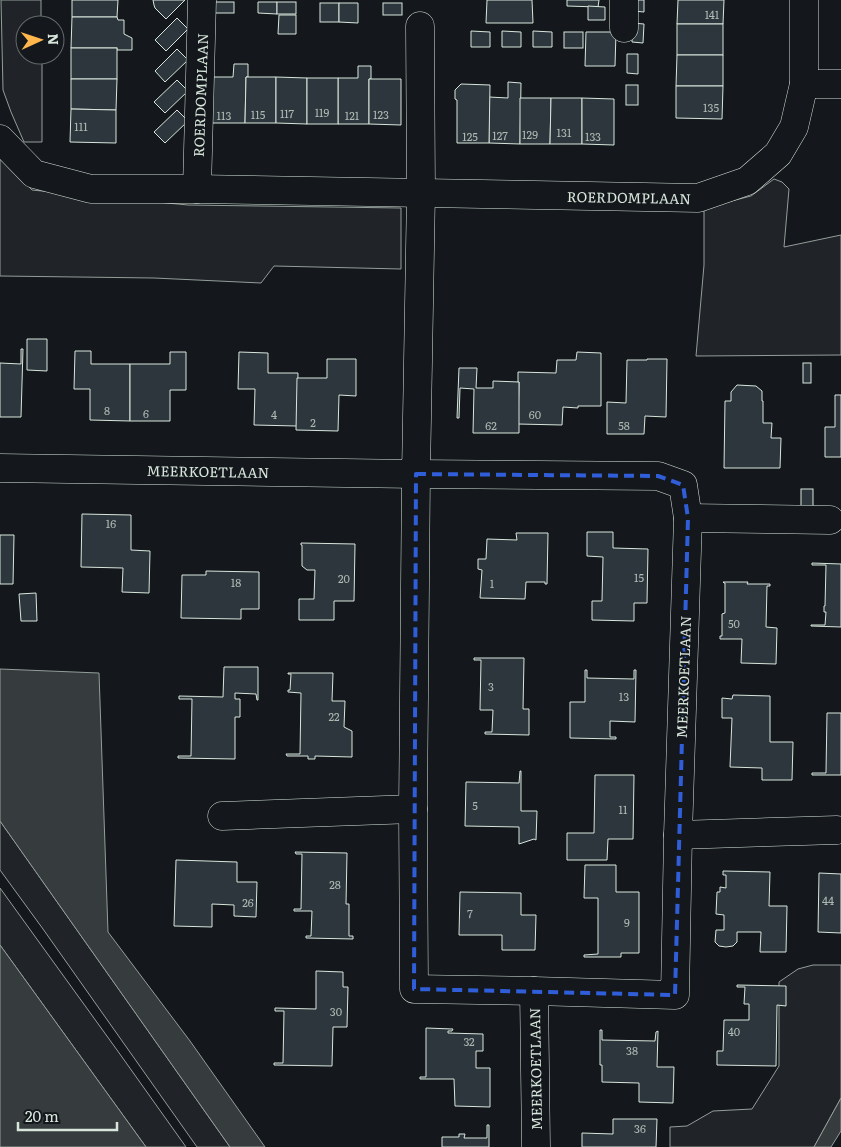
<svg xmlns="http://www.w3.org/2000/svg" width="841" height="1147" font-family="Literata,serif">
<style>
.green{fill:#202428;stroke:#939e99}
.water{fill:#363b3e;stroke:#939e99}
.building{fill:#2c363c;stroke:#d8e6dc}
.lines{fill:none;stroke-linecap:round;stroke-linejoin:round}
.street-casing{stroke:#d8e6dc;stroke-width:29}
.street{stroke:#14181c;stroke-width:28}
.marked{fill:none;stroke:#305dd8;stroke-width:4;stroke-dasharray:10 6;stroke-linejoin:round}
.labels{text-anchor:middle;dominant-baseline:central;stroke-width:4;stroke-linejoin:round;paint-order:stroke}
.number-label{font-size:11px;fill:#adbab4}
.street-label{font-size:14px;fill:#d8e6dc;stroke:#14181c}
</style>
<rect width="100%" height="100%" fill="#14181c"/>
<!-- green -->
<g class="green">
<polygon points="1,0 41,0 41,25 25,25 25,55 42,55 42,142 24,142 11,112 3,90"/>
<polygon points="0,157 32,190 188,205 401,208 401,269 274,266 261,283 154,278 0,276"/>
<polygon points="774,179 782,182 789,189 784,247 841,235 841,355 696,356 704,265 704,208 751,196"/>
<polygon points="0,821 230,1147 197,1147 43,929 0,870"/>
<polygon points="0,888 117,1050 186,1147 146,1147 0,945"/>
<polygon points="813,965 841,965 841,1098 814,1147 670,1147 670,1127 687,1126 713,1111 752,1109 779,1066 779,982 798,969"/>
</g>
<!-- water -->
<g class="water">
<polygon points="0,669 99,673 108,932 190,1041 265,1147 230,1147 0,821"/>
<polygon points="0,945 146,1147 0,1147"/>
<polygon points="841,1098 841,1131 831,1147 814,1147"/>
</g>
<!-- building -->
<g class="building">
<polygon points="72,0 118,0 117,17 72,17"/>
<polygon points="153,0 185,0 166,19 155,8 154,5"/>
<polygon points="487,0 532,0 533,23 486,23"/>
<polygon points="567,0 599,0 598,7 567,6"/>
<polygon points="633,0 644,0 644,12 633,11"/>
<polygon points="678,0 724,0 723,24 677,24"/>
<rect x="214" y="2" width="20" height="11"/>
<polygon points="258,2 277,2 277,14 258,13"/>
<rect x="277" y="2" width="19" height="12"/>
<rect x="320" y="3" width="19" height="19"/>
<polygon points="339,3 358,3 358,23 339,22"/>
<rect x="383" y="3" width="19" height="12"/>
<polygon points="588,6 605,7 605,20 588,20"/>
<polygon points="279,15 296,15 296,34 278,34"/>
<polygon points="72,17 117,17 118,20 124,20 124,34 132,38 132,50 117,50 117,48 71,48"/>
<polygon points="177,18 188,29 166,51 155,40"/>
<polygon points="632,23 644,24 643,43 632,42"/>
<rect x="677" y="24" width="46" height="31"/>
<polygon points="471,31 490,32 490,47 471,47"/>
<polygon points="502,31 521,32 521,47 502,47"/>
<polygon points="533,31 552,32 552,47 533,47"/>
<rect x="564" y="32" width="19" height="16"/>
<polygon points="586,32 616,32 615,66 585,66"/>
<rect x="71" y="48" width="46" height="31"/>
<polygon points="177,49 188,60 165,82 155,71"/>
<polygon points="627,54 638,54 638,74 627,73"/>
<polygon points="677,55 723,55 723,86 676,86"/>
<polygon points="234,64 248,64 248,77 246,77 245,123 212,123 213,77 233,77"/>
<polygon points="358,66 371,66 371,79 369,79 369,124 338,124 338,78 358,78"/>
<polygon points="246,77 276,77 276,123 245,123"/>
<polygon points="276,77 307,78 307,124 276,123"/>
<rect x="307" y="78" width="31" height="46"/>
<polygon points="71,79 117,79 116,110 71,109"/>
<polygon points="369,79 401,79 401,125 369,124"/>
<polygon points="177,80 188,91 165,113 154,102"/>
<polygon points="508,82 521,83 520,144 489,143 489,97 508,98"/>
<polygon points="461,84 490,85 489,143 457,143 457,100 455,99 455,90"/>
<rect x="626" y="85" width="12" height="20"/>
<polygon points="676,86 723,86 722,119 676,118"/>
<polygon points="520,98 551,98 550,144 520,144"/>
<polygon points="551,98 582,98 582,144 550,144"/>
<polygon points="582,98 614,99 614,145 582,144"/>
<polygon points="71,109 116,110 116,143 70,142"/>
<polygon points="177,110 188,121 165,143 154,132"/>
<polygon points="27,339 47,339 47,371 27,370"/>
<polygon points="21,349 23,349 21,417 0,417 0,363 21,364"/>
<polygon points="75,351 91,351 91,364 130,364 130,421 90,420 90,389 74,389"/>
<polygon points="170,352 186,352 186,390 170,390 170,421 130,421 130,364 170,364"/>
<polygon points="239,352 268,353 268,373 298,373 297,426 254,425 255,389 238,389"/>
<polygon points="577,352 601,353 601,406 578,406 578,408 563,407 562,425 518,424 519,382 518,382 518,372 556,373 557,360 576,360"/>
<polygon points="327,359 356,359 356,396 339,395 338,431 296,430 297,378 327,378"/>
<polygon points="647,359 667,359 666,417 645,416 644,434 607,434 607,402 626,403 627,360 647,360"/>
<rect x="803" y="363" width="8" height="20"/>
<polygon points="459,368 477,368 476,388 493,388 493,381 519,382 519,433 473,433 474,389 460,388 459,418 457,418"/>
<polygon points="737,385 756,386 762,391 762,401 763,401 763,423 772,423 771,438 781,438 780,468 724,468 725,401 731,401 731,392"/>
<polygon points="835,395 841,395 841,457 825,457 825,427 835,427"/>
<rect x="801" y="489" width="12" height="18"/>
<polygon points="82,514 131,515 131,550 150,551 149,593 122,592 123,568 81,567"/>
<polygon points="587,532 613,532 613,548 648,549 647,603 634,603 634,621 592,620 592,601 602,601 603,557 587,556"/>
<polygon points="516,533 548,533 547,584 545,584 545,582 526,582 525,599 480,598 482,570 478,569 478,559 486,559 487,539 517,540"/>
<polygon points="0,535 14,535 13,584 0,584"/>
<polygon points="301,543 355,544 354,601 334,601 334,620 299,620 299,599 314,599 315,570 307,570 302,566 302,545 301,545"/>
<polygon points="812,563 841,564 841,627 811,626 811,625 825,625 826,612 824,612 824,606 825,606 826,565 812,565"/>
<polygon points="206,571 259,572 259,609 241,609 241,619 181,618 182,575 206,575"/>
<polygon points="723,582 748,582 747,584 770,584 770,586 767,586 766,627 777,628 776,664 741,663 742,639 720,639 720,636 722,636 722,614 725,613 725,583 724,583"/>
<polygon points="36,593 37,621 21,621 19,594"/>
<polygon points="474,658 524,658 523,709 529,709 529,735 485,734 485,732 492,732 493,710 480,710 481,660 474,660"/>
<polygon points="224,667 258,667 258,700 257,700 256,694 235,693 235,699 240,699 240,717 235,717 235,759 178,758 178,756 191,756 192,699 179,699 179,696 223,697"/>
<polygon points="585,670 587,670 587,678 634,679 634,670 636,670 635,722 610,721 610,737 616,737 616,739 570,738 570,702 585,702"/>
<polygon points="288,673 333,673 332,701 345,701 344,727 352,731 352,757 315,756 315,759 308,759 308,756 287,756 286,754 300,754 301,693 288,692 288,690 290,690 291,674 288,674"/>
<polygon points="733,695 770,696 770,742 793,742 792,780 762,780 762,768 730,767 732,718 722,718 722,698 732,699"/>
<polygon points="827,713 841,713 841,775 812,775 812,773 826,773"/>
<polygon points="520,771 521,771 521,811 537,811 536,840 534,839 519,844 519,827 465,826 466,782 519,783"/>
<polygon points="595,775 634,775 633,839 608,839 607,860 567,860 567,833 594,833"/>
<polygon points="295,852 347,853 346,904 349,904 349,936 353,936 353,939 306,938 306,936 311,936 312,911 294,911 294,909 301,909 302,854 296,854"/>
<polygon points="176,860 237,862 237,882 257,882 256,917 234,916 234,905 212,904 212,927 174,926"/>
<polygon points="585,865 616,865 616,892 639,892 639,953 621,953 621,957 584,957 584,955 598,954 598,898 584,898"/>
<polygon points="723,871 770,872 769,906 787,906 786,952 760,952 761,932 737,932 737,942 733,946 726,947 719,946 715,942 716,930 724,930 724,915 716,914 717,892 720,892 720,887 726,888 726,875 723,875"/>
<polygon points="819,873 841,874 841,933 818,932"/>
<polygon points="460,892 521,893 521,915 536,915 535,950 502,950 502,935 459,935"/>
<polygon points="316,971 343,972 343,987 348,987 347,1027 333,1027 332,1066 274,1065 274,1063 283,1063 284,1011 275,1011 275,1008 316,1009"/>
<polygon points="737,985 786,986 786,1006 777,1005 776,1066 717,1065 717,1051 723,1051 724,1020 749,1020 749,1004 744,1004 745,987 737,987"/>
<polygon points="426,1028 453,1029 452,1031 448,1031 448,1033 483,1034 483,1051 476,1051 476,1068 490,1068 490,1107 455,1106 454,1079 420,1079 420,1077 426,1077"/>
<polygon points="600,1030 602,1030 602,1040 655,1041 656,1032 658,1031 657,1067 674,1067 673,1103 639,1102 639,1083 602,1082 602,1065 600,1065"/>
<polygon points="613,1119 657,1119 656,1147 582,1147 582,1133 613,1134"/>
<polygon points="487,1125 489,1125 489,1147 442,1147 442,1137 459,1137 459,1134 465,1134 464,1138 487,1138"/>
</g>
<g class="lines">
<!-- street casing -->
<g class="street-casing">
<g id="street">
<polyline points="624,0 624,28"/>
<polyline points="804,84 841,84"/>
<polyline points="0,139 34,174 91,189 197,189 698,198 747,181 778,154 794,127 804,84 804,0"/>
<polyline points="197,189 202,0"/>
<polyline points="0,468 416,474 421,193 420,26"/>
<polygon points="416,474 658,476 683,485 688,518 678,835 675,995 534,991 414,989 413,809"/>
<polyline points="688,518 830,520"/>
<polyline points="222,816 413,809"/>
<polyline points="678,835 837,830"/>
<polyline points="534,991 536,1147"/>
</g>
</g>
<!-- street -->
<use href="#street" class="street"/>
</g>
<!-- marked area -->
<path class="marked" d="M416,474L658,476L683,485L688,518L675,995L414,989Z"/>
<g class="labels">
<!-- number labels -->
<g class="number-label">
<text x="712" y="14">141</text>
<text x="711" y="107">135</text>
<text x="322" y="112">119</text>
<text x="287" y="113">117</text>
<text x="258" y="114">115</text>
<text x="381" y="114">123</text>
<text x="224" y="115">113</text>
<text x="352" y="115">121</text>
<text x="81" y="126">111</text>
<text x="564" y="132">131</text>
<text x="530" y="134">129</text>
<text x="500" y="135">127</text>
<text x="470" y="136">125</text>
<text x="593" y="136">133</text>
<text x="107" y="410">8</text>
<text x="146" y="413">6</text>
<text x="274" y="414">4</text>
<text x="535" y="414">60</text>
<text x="313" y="422">2</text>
<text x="491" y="425">62</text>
<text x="624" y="425">58</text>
<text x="111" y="523">16</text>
<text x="639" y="577">15</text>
<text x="344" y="578">20</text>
<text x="236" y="582">18</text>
<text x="492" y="583">1</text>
<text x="734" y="623">50</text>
<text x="491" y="686">3</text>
<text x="624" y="696">13</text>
<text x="334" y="716">22</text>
<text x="475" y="805">5</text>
<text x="623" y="809">11</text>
<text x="335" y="884">28</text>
<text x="828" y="900">44</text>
<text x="248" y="902">26</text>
<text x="470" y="913">7</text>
<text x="627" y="922">9</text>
<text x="336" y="1011">30</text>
<text x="734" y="1031">40</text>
<text x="469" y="1041">32</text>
<text x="632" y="1050">38</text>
<text x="640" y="1128">36</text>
</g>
<!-- street labels -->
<g class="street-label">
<text transform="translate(200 95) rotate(-88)">ROERDOMPLAAN</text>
<text transform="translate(629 197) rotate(1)">ROERDOMPLAAN</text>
<text transform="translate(208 471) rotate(1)">MEERKOETLAAN</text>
<text transform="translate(683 677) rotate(-88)">MEERKOETLAAN</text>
<text transform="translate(535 1069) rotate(-91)">MEERKOETLAAN</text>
</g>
</g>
<!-- north arrow -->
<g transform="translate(40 40) rotate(87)"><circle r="24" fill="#14181c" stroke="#626a69"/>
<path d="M0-4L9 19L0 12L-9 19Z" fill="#ffb74d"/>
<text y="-8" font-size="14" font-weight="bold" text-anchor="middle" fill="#d8e6dc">N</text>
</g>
<!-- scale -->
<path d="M18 1122v8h99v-8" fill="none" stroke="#d8e6dc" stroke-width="2.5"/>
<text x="25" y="1122" font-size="15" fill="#d8e6dc" stroke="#14181c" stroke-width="4" paint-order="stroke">20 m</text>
</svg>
